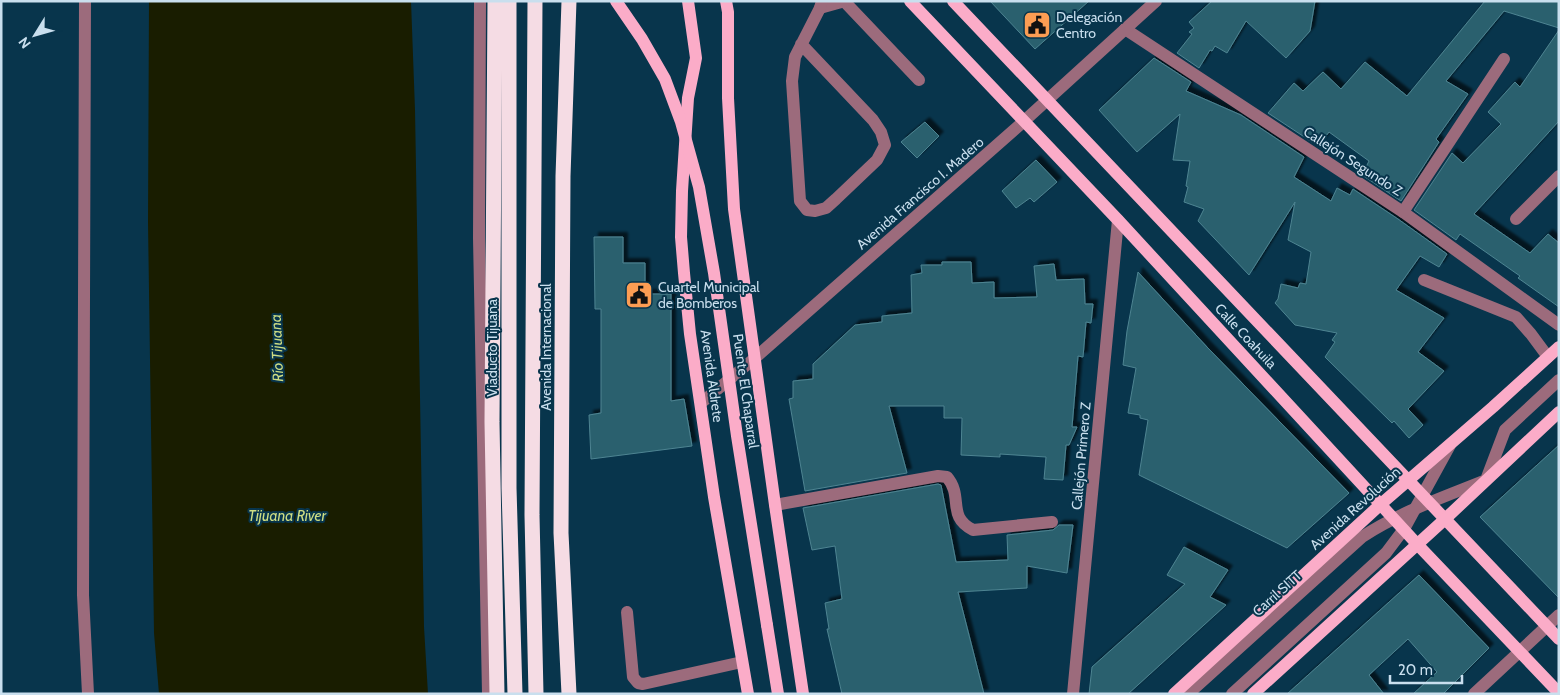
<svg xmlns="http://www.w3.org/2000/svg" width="1560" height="695" font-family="Cabin,sans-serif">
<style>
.water{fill:#191d00}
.building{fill:#2a616e;stroke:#4e8492;filter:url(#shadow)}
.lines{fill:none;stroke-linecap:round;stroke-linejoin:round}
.minor{stroke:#9c6b7c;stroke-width:12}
.major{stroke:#fbacc8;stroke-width:12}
.highway{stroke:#f5dce4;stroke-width:15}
.major-bridge{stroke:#fbacc8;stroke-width:12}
.labels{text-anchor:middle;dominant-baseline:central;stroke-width:4;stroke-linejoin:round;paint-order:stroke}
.poi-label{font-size:14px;fill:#c9dfee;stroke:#08354c;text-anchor:start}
.street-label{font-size:14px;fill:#c9dfee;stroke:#08354c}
.water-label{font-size:15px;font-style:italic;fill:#cedd83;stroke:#08354c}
</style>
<defs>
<filter id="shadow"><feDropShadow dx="4.5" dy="-4.5" stdDeviation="1" flood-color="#0009"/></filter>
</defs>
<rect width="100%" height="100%" fill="#08354c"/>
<!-- water -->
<polygon class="water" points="149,1 411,1 415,110 424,627 428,694 159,694 154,633 148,222"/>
<!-- building -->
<g class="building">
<polygon points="990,1 1089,1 1035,49"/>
<polygon points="1212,1 1315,1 1310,31 1286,58 1246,21 1227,53 1215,46 1212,51 1210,50 1199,68 1177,53 1192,34 1189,32 1194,28 1189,22"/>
<polygon points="1485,1 1559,1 1559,28 1504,11 1446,81 1468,94 1436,139 1439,142 1401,201 1362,175 1369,161 1329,132 1320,144 1314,139 1312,142 1268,113 1294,83 1303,91 1323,72 1341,89 1365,62 1407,96"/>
<polygon points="1559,30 1559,121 1474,214 1530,253 1548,234 1559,243 1559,307 1518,278 1520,276 1460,234 1456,240 1414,210 1452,153 1463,163 1501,124 1488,112 1515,82 1520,87"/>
<polygon points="1154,58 1191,82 1186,91 1241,115 1304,157 1294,177 1331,201 1337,188 1350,195 1353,189 1398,219 1447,254 1439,267 1420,256 1396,290 1444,318 1418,352 1444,371 1408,409 1423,425 1409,438 1394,421 1392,423 1325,357 1335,342 1332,340 1337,333 1295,325 1275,303 1278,299 1281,284 1298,288 1300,283 1306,284 1311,252 1288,240 1295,202 1249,275 1198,221 1204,209 1184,202 1188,187 1186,186 1190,161 1173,160 1180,114 1137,152 1099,110"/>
<polygon points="925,122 939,136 917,158 901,142"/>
<polygon points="1036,160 1057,182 1034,202 1030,198 1016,208 1002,191"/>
<polygon points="594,237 623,237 623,263 645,263 645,294 671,294 671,401 684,399 692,446 591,459 589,415 601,413 601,309 595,309"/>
<polygon points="942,262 971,262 972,283 994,282 994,298 1037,297 1034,266 1054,264 1056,280 1084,279 1085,304 1093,304 1091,323 1086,322 1083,357 1078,356 1072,427 1077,427 1069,445 1066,445 1063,480 1044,479 1046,457 1000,454 1000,457 961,455 962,418 944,418 944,406 889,406 907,473 805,491 789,399 793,398 793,381 813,379 813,364 855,325 882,322 882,316 912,313 911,275 922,273 921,265 942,265"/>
<polygon points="1138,272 1207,347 1349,493 1287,548 1139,475 1148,420 1140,418 1140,415 1128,413 1136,368 1123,365 1127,331"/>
<polygon points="1559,445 1559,598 1480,517"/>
<polygon points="938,484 941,485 956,562 1008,560 1007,535 1053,530 1059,525 1073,525 1067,573 1027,566 1027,588 958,592 984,694 842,694 827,629 829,629 825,603 842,599 835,546 812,550 803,508"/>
<polygon points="1184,547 1228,570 1210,597 1226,605 1128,694 1089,694 1092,667 1185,584 1167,575"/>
<polygon points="1419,575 1489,648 1443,694 1413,694 1437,672 1408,639 1369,675 1384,694 1287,694"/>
</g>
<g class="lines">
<!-- minor -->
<g class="minor">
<polyline points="85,1 83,595 88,694"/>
<polyline points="480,1 479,238 488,694"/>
<polyline points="844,1 919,80"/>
<polyline points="820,8 845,1"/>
<polyline points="1125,29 1403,212 1559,325"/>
<polyline points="801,44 873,120 881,132 885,145 877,160 836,199 826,208 815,211 807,210 800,201 792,81 795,57 820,8 822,1"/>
<polyline points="1403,212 1504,59"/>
<polyline points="1516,219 1559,176"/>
<polyline points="1424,280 1516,317 1531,334 1548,357"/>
<polyline points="701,403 755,358 1023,122 1156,1"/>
<path d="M775,505L938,476L947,477C964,497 946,516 973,530L1052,522"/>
<polyline points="627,612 633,677 638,683 643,684 742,662"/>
<polyline points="1073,694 1118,220"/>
<path d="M1188,694L1362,537C1400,512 1444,497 1486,480L1505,430L1559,380"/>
<polyline points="1232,694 1386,553 1404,529 1450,445"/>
<polyline points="1474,694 1559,615"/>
</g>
<!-- major -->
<g class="major">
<polyline points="688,1 696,58 688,98 682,191 681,237 684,273 690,334 714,497 748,694"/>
<polyline points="726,1 728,12 728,98 734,209 775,505 803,694"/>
<polyline points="910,1 1118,220 1417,544 1559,693"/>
<polyline points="953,1 1559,639"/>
<polyline points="767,625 778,694"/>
<polyline points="1174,694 1381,504 1493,407 1559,347"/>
<polyline points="1253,694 1444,520 1559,412"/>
</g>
<!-- highway -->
<g class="highway">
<polyline points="495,1 492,422 497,694"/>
<polyline points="509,1 509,488 515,694"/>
<polyline points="535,1 532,515 536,694"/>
<polyline points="569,1 563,176 561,533 569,694"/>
</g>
<!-- major-bridge -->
<polyline class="major-bridge" points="616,1 642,39 665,79 681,122 699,187 714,273 737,436 767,625"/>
</g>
<!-- icons -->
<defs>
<g id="civic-square" transform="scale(1.4375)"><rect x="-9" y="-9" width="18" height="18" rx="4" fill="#fc9d53" stroke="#08354c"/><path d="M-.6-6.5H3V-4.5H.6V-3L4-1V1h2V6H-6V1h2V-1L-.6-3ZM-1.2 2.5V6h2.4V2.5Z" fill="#111"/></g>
</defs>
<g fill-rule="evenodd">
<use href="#civic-square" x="1037" y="25"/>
<use href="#civic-square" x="639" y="295"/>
</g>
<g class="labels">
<!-- poi labels -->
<g class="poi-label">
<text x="1056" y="17">Delegación<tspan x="1056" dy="16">Centro</tspan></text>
<text x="658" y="287">Cuartel Municipal<tspan x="658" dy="16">de Bomberos</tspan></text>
</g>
<!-- street labels -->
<g class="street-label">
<text transform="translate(1353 161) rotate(33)">Callejón Segundo Z</text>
<text transform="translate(920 193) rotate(-41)">Avenida Francisco I. Madero</text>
<text transform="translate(1246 336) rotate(47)">Calle Coahuila</text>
<text transform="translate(546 347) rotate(-90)">Avenida Internacional</text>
<text transform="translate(492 348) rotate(-90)">Viaducto Tijuana</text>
<text transform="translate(712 376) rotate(82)">Avenida Aldrete</text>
<text transform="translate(746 391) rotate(82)">Puente El Chaparral</text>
<text transform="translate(1081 456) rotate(-85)">Callejón Primero Z</text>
<text transform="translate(1355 508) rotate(-42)">Avenida Revolución</text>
<text transform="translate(1277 593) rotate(-42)">Carril SITT</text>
</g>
<!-- water labels -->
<g class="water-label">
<text transform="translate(277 348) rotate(-92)">Río Tijuana</text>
<text x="287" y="516">Tijuana River</text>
</g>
</g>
<!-- border -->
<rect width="1560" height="695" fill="none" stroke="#c9dfee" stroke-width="5"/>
<!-- north arrow -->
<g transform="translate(35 35) rotate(233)" stroke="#08354c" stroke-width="4" paint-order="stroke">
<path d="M0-4L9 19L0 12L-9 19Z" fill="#c9dfee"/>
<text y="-8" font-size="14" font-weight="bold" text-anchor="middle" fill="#c9dfee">N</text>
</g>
<!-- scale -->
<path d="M1390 675v8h72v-8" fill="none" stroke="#c9dfee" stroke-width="2.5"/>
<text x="1398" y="675" font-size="15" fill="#c9dfee" stroke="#08354c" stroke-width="4" paint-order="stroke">20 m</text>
</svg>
